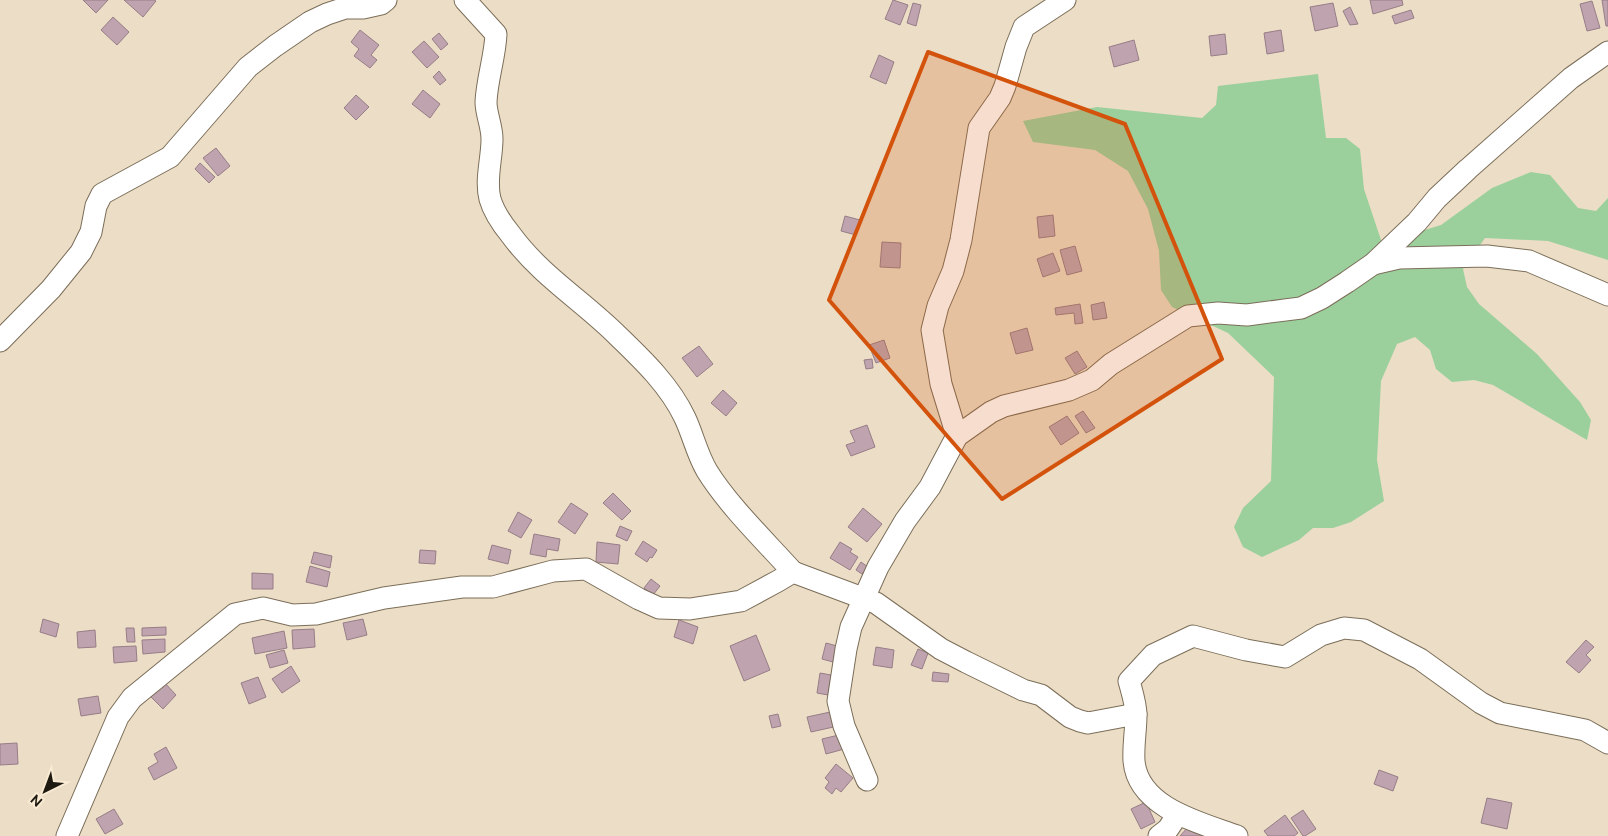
<svg xmlns="http://www.w3.org/2000/svg" width="1608" height="836" font-family="Ubuntu,sans-serif">
<style>
.green{fill:#9bd09d}
.building{fill:#bfa4af;stroke:#977d87}
.lines{fill:none;stroke-linecap:round;stroke-linejoin:round}
.minor-casing{stroke:#7b6e59;stroke-width:23}
.minor{stroke:#fff;stroke-width:21}
.marked{fill:#d4530c;fill-opacity:0.2;stroke:#d4530c;stroke-width:4;stroke-linejoin:round}
</style>
<rect width="100%" height="100%" fill="#ecddc6"/>
<!-- green -->
<polygon class="green" points="1318,74 1326,138 1346,138 1360,149 1364,189 1382,243 1441,225 1492,188 1531,172 1550,175 1578,208 1596,211 1608,198 1608,260 1548,241 1485,238 1463,269 1467,287 1479,304 1537,354 1580,402 1591,420 1587,440 1493,385 1474,380 1452,382 1436,369 1430,350 1415,337 1397,344 1381,381 1377,460 1384,501 1351,522 1333,528 1313,528 1299,540 1262,557 1243,547 1234,527 1243,508 1271,481 1274,377 1228,333 1172,307 1161,290 1159,251 1148,209 1128,171 1095,150 1033,142 1023,121 1097,107 1202,118 1216,105 1218,86"/>
<!-- building -->
<g class="building">
<polygon points="83,0 108,0 96,13"/>
<polygon points="124,0 154,0 156,1 143,17"/>
<polygon points="893,0 908,5 900,25 885,19"/>
<polygon points="1370,0 1402,0 1403,5 1373,14"/>
<polygon points="1602,0 1608,0 1608,26 1606,26"/>
<polygon points="1592,1 1600,28 1587,31 1580,4"/>
<polygon points="913,3 921,5 916,26 907,23"/>
<polygon points="1333,3 1338,26 1315,31 1310,7"/>
<polygon points="1350,7 1358,24 1350,25 1343,11"/>
<polygon points="1411,10 1414,18 1395,24 1392,16"/>
<polygon points="113,17 129,32 117,45 101,30"/>
<polygon points="360,30 379,45 371,55 377,60 370,68 354,56 359,49 351,42"/>
<polygon points="1281,30 1284,51 1267,54 1264,33"/>
<polygon points="439,33 448,44 441,50 432,39"/>
<polygon points="1225,34 1227,54 1211,56 1209,36"/>
<polygon points="1134,40 1139,60 1114,67 1109,47"/>
<polygon points="424,41 439,57 427,68 412,52"/>
<polygon points="879,55 894,62 886,84 870,77"/>
<polygon points="439,71 446,80 440,85 433,77"/>
<polygon points="423,90 440,104 430,118 412,104"/>
<polygon points="356,95 369,107 356,120 344,108"/>
<polygon points="216,148 230,166 218,176 203,158"/>
<polygon points="200,163 215,177 209,183 195,169"/>
<polygon points="1053,215 1055,236 1039,238 1037,217"/>
<polygon points="845,216 860,220 856,235 841,231"/>
<polygon points="882,242 901,243 900,268 880,267"/>
<polygon points="1075,246 1082,271 1067,275 1060,250"/>
<polygon points="1053,253 1060,271 1043,277 1037,259"/>
<polygon points="1104,302 1107,318 1093,320 1091,305"/>
<polygon points="1080,304 1083,323 1075,324 1074,313 1056,315 1055,308"/>
<polygon points="1027,328 1033,350 1016,354 1010,333"/>
<polygon points="884,340 890,358 876,363 869,345"/>
<polygon points="699,346 713,364 697,377 682,358"/>
<polygon points="1077,351 1087,367 1075,374 1065,358"/>
<polygon points="872,359 873,368 866,369 864,360"/>
<polygon points="723,390 737,403 726,416 711,403"/>
<polygon points="1083,411 1095,428 1086,433 1075,416"/>
<polygon points="1067,416 1079,433 1061,445 1049,427"/>
<polygon points="867,425 875,447 851,456 846,445 855,442 850,431"/>
<polygon points="613,493 631,511 622,520 603,503"/>
<polygon points="571,503 588,514 575,534 558,522"/>
<polygon points="863,508 882,524 867,542 848,527"/>
<polygon points="518,512 532,520 521,538 508,531"/>
<polygon points="620,526 632,531 627,541 616,536"/>
<polygon points="534,534 560,539 558,551 547,549 546,557 530,554"/>
<polygon points="643,541 657,550 652,558 650,557 647,562 635,554"/>
<polygon points="597,542 620,545 618,564 596,562"/>
<polygon points="840,542 852,549 850,552 858,557 850,570 830,558"/>
<polygon points="492,545 511,550 508,564 488,559"/>
<polygon points="420,550 436,551 435,564 419,563"/>
<polygon points="314,552 332,556 330,568 311,563"/>
<polygon points="861,562 868,567 862,574 856,570"/>
<polygon points="310,566 330,572 327,587 306,582"/>
<polygon points="252,573 273,574 273,589 252,589"/>
<polygon points="651,579 660,586 653,595 644,588"/>
<polygon points="43,619 59,624 56,637 40,632"/>
<polygon points="363,619 367,635 347,640 343,623"/>
<polygon points="679,620 698,627 693,644 674,637"/>
<polygon points="166,627 166,635 142,636 142,628"/>
<polygon points="126,628 134,628 135,642 127,642"/>
<polygon points="314,629 315,647 293,649 292,630"/>
<polygon points="95,630 96,647 78,648 77,632"/>
<polygon points="284,631 287,648 255,654 252,638"/>
<polygon points="756,635 770,670 744,681 730,646"/>
<polygon points="165,639 165,652 143,654 142,640"/>
<polygon points="1586,640 1594,647 1586,655 1591,660 1579,673 1566,662"/>
<polygon points="826,643 841,647 834,656 833,662 822,659"/>
<polygon points="136,646 137,661 114,663 113,647"/>
<polygon points="876,647 894,650 892,668 873,665"/>
<polygon points="918,649 928,653 922,669 911,665"/>
<polygon points="284,650 288,663 270,668 266,655"/>
<polygon points="291,666 300,681 282,693 272,679"/>
<polygon points="933,672 949,674 948,682 932,681"/>
<polygon points="820,673 831,675 828,695 817,693"/>
<polygon points="258,677 266,697 249,704 241,683"/>
<polygon points="164,682 176,695 163,709 151,697"/>
<polygon points="98,696 101,713 81,716 78,699"/>
<polygon points="835,711 838,726 811,732 807,717"/>
<polygon points="778,714 781,726 772,728 769,716"/>
<polygon points="843,734 848,748 826,754 822,739"/>
<polygon points="17,743 18,764 0,765 0,744"/>
<polygon points="166,747 177,768 154,780 148,768 158,762 154,754"/>
<polygon points="836,764 853,778 841,792 836,788 832,794 825,788 829,782 825,778"/>
<polygon points="1379,770 1398,777 1393,791 1374,784"/>
<polygon points="1487,798 1512,803 1507,829 1481,823"/>
<polygon points="1146,802 1155,822 1141,829 1131,809"/>
<polygon points="114,809 123,824 105,834 96,819"/>
<polygon points="1303,810 1316,829 1305,836 1303,836 1291,818"/>
<polygon points="1285,815 1298,833 1294,836 1268,836 1264,831"/>
<polygon points="1203,825 1214,836 1180,836 1188,827 1196,833"/>
</g>
<g class="lines">
<!-- minor casing -->
<g class="minor-casing">
<g id="minor">
<path d="M465,0L496,34C495,57 487,79 486,102C486,114 492,126 492,139C492,159 485,180 490,199C494,213 502,224 511,235C541,276 583,301 618,336C643,360 670,386 685,418C693,435 697,454 707,471C728,505 765,541 793,572"/>
<polyline points="1373,264 1399,258 1487,256 1529,261 1608,295"/>
<polyline points="0,341 51,289 81,252 91,232 96,206 102,194 170,157 248,67 275,46 310,22 327,14 345,8 363,8 381,4 386,0"/>
<polyline points="957,436 941,384 932,330 938,306 953,271 961,240 979,128 1000,98 1005,86 1016,47 1024,27 1065,0"/>
<polyline points="867,780 844,726 838,701 846,649 851,627 878,567 905,521 930,487 957,436 991,412 1004,406 1069,390 1092,380 1111,364 1188,316 1218,313 1247,315 1285,310 1301,308 1322,298 1347,282 1373,264 1417,222 1437,198 1468,169 1571,78 1608,52"/>
<polyline points="67,836 118,717 132,698 235,614 263,608 292,615 316,614 384,598 462,587 493,587 553,571 586,569 639,599 659,608 690,609 741,601 778,581 793,572 876,603 941,649 966,662 1023,690 1041,695 1070,717 1080,721 1088,723 1136,714"/>
<polyline points="1159,836 1168,829 1178,814"/>
<path d="M1237,836C1201,823 1138,808 1134,761C1133,746 1136,730 1136,715C1136,704 1132,692 1129,681L1153,655L1193,636L1246,650L1285,657L1321,635L1344,628L1364,630L1420,659L1481,703L1500,713L1585,730L1608,743"/>
</g>
</g>
<!-- minor -->
<use href="#minor" class="minor"/>
</g>
<!-- marked area -->
<path class="marked" d="M928,52L1125,124L1222,359L1002,499L829,300Z"/>
<!-- north arrow -->
<g transform="translate(45 791) rotate(222)" stroke="#f9ead3" stroke-width="4" paint-order="stroke">
<path d="M0-4L9 19L0 12L-9 19Z" fill="#1e1911"/>
<text y="-8" font-size="14" font-weight="bold" text-anchor="middle" fill="#1e1911">N</text>
</g>
</svg>
